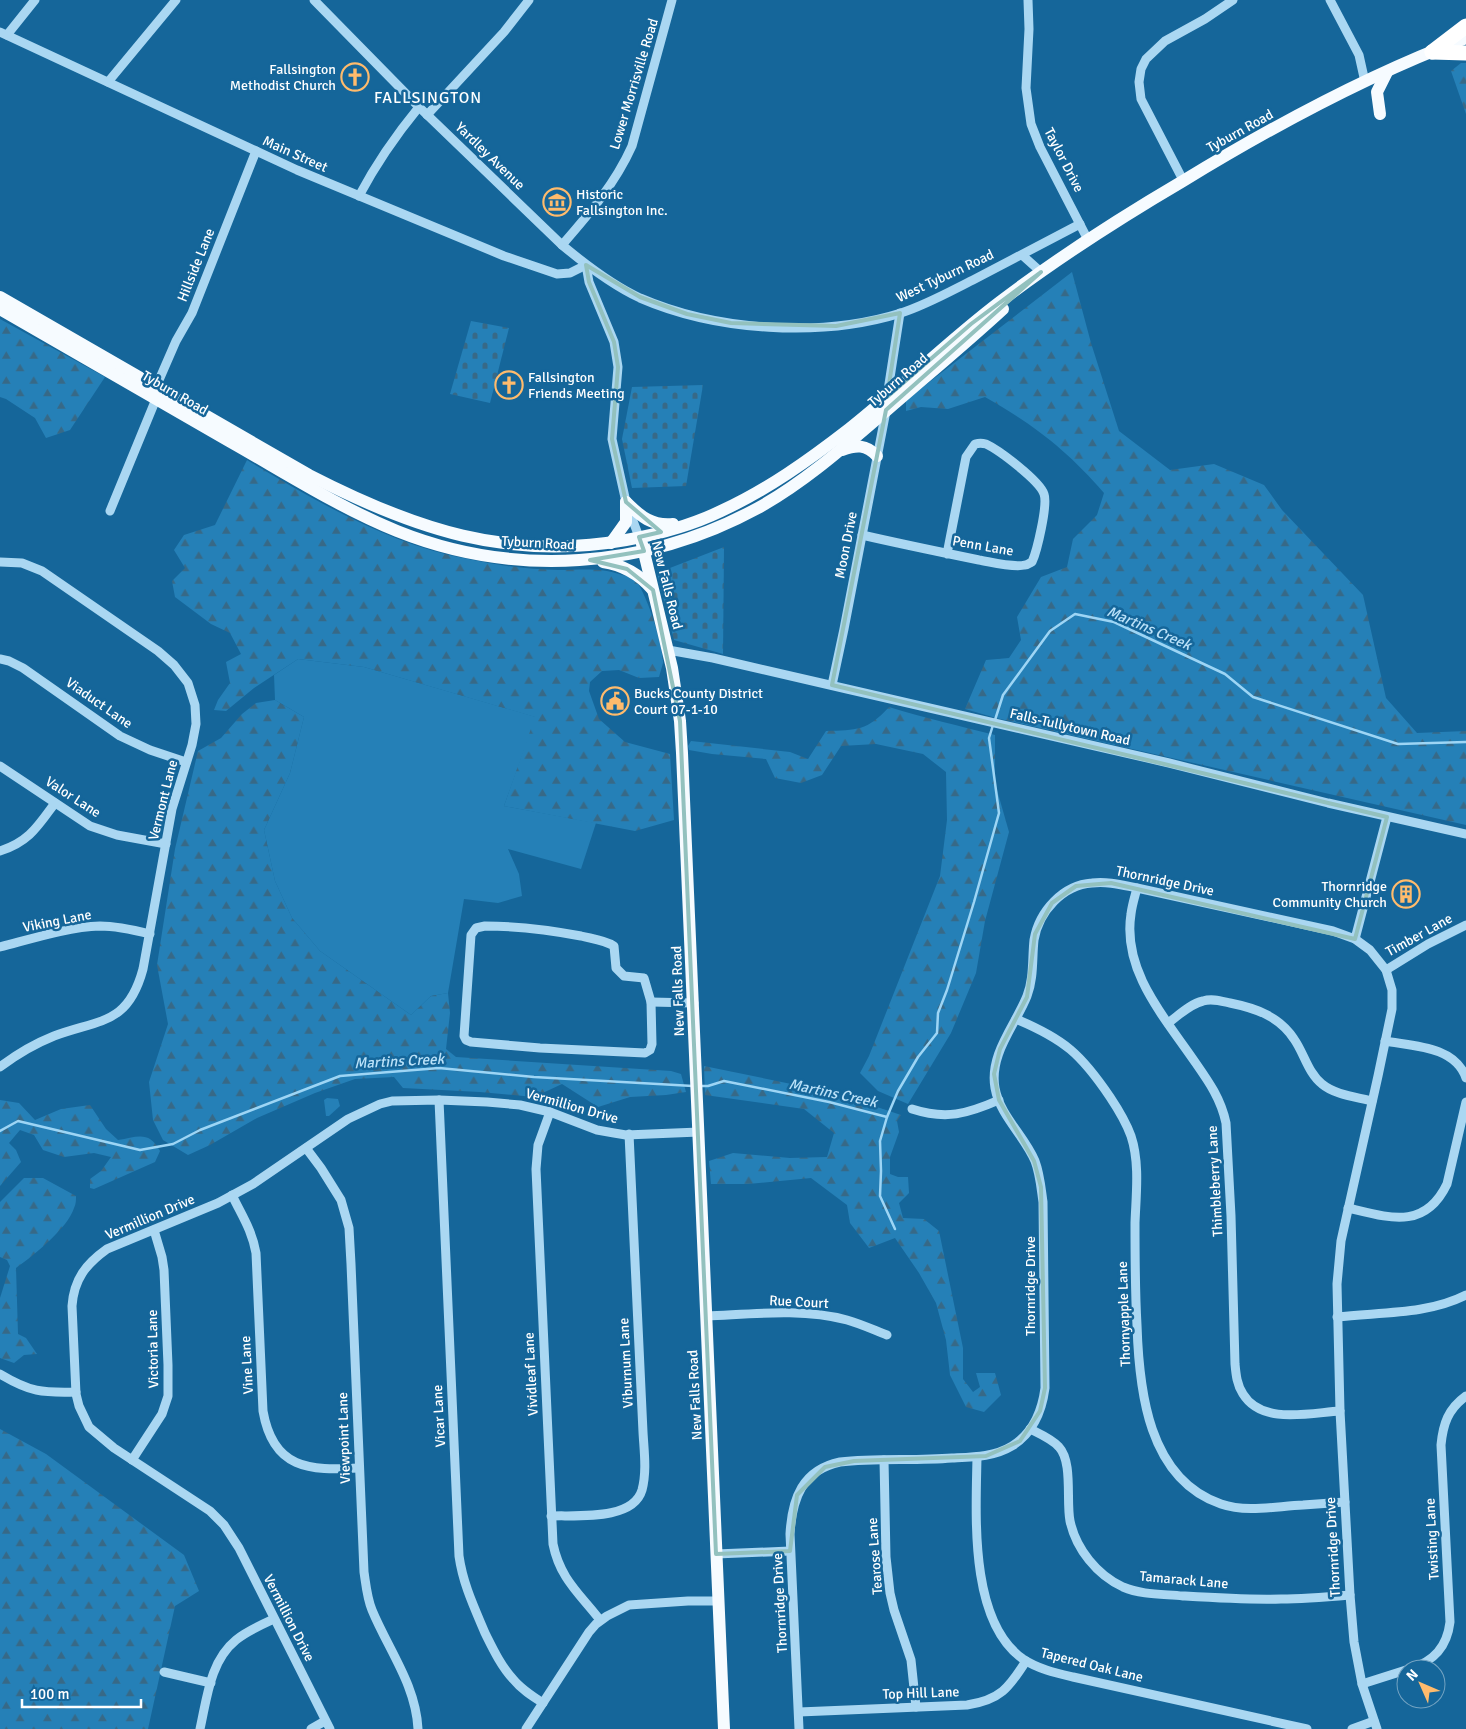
<svg xmlns="http://www.w3.org/2000/svg" width="1466" height="1729" font-family="Signika,sans-serif">
<style>
.green{fill:#2580b7}
.forest{fill:url(#forest-firs)}
.cemetery{fill:url(#cemetery-stones)}
.lines{fill:none;stroke-linecap:round;stroke-linejoin:round}
.stream{stroke:#9dd5f5;stroke-width:2.5}
.minor{stroke:#aad7f2;stroke-width:9}
.major{stroke:#f6fbff;stroke-width:12}
.highway{stroke:#fff;stroke-width:15}
.marked{fill:none;stroke:#93c1be;stroke-width:4;stroke-linejoin:round}
.labels{text-anchor:middle;dominant-baseline:central;stroke-width:5;stroke-linejoin:round;paint-order:stroke}
.poi-label{font-size:14px;fill:#fff;stroke:#15669a;text-anchor:start}
.street-label{font-size:14px;fill:#fff;stroke:#15669a}
.water-label{font-size:15px;font-style:italic;fill:#bbe2f9;stroke:#15669a}
.quarter-label{font-size:16px;letter-spacing:1px;fill:#fff;stroke:#15669a}
</style>
<defs>
<pattern id="forest-firs" width="22" height="20" patternUnits="userSpaceOnUse" patternTransform="scale(1.25)"><rect width="22" height="20" fill="#2580b7"/><path d="M5 1l3.5 6h-7zM16 11l3.5 6h-7z" fill="#376987"/></pattern>
<pattern id="cemetery-stones" width="16" height="16" patternUnits="userSpaceOnUse" patternTransform="scale(1.25)"><rect width="16" height="16" fill="#2580b7"/><path d="M2 7V4a2 2 0 0 1 4 0v3zM10 15v-3a2 2 0 0 1 4 0v3z" fill="#376987"/></pattern>
</defs>
<rect width="100%" height="100%" fill="#15669a"/>
<!-- green -->
<g class="green">
<polygon points="298,659 364,667 536,717 504,806 596,823 581,869 508,849 519,874 522,896 498,903 464,899 448,993 431,996 411,1015 320,951 292,918 275,881 264,830 290,773 304,717 275,700 274,675"/>
<polygon points="327,1098 338,1099 340,1106 329,1116 326,1116 324,1100"/>
</g>
<!-- forest -->
<g class="forest">
<polygon points="1461,63 1466,63 1466,114 1451,71"/>
<path d="M1072,272L1091,343L1119,431L1170,470L1214,464L1264,485L1282,510L1363,595L1386,698L1417,733L1466,731V825L996,718L965,709L986,660L1009,658L1021,640L1017,617L1041,577L1067,567L1073,539L1097,515L1104,493C1067,450 1034,425 985,397L948,409L921,407L906,411V400Z"/>
<polygon points="0,319 105,377 70,430 46,438 35,418 6,399 0,397"/>
<path d="M247,460C316,501 387,544 468,559C497,565 528,570 558,570C580,570 600,567 622,575C625,576 630,576 633,578C645,586 664,648 663,663C662,667 660,673 659,677L639,678L619,670L602,671L590,682L589,691L599,719L625,742L670,754L674,820L635,831L504,806L535,717L364,667L298,659L254,688L226,711L214,710L218,700L230,683L226,662L241,654L230,633L211,624L175,597L172,581L185,568L174,550L184,535L215,525Z"/>
<polygon points="275,700 304,717 290,773 264,830 275,881 292,918 320,951 411,1015 431,996 448,993 450,1013 446,1049 456,1057 671,1071 681,1074 686,1092 666,1095 630,1097 598,1107 562,1084 534,1097 480,1092 403,1088 394,1077 355,1079 315,1093 257,1118 210,1145 188,1155 163,1140 153,1120 149,1082 168,1024 157,965 175,849 198,751 221,738 242,714 256,703"/>
<path d="M889,707C924,718 960,726 995,735V783L1009,832L985,921L976,973L951,1033L908,1104L878,1091L860,1073L869,1056L940,876L947,820L946,772L923,754L876,744L841,746L822,775L801,783L775,778L766,759L712,754L689,750L688,746L691,741L790,752L808,759L826,731C857,730 867,731 889,707Z"/>
<polygon points="704,1066 835,1093 901,1115 897,1121 899,1132 890,1157 890,1174 898,1177 908,1177 909,1193 899,1203 903,1218 924,1219 939,1231 963,1348 963,1379 973,1392 980,1387 976,1373 995,1373 1001,1395 984,1412 966,1407 950,1375 946,1340 936,1303 919,1273 895,1238 869,1248 850,1223 847,1205 811,1178 748,1184 711,1184 709,1161 733,1153 790,1158 827,1157 834,1133 804,1109 705,1095"/>
<path d="M0,1100L19,1103L35,1120L61,1109L90,1105L106,1129L118,1140C137,1137 149,1130 160,1151L155,1162L94,1189L90,1188V1179L101,1171L111,1157L94,1153L64,1157L43,1150L34,1135L20,1130L9,1143L16,1150L21,1162L0,1186Z"/>
<path d="M24,1178H43L76,1196C76,1200 76,1204 74,1208C68,1228 33,1256 16,1268L18,1334L26,1338L37,1354L24,1355L14,1363L0,1358V1298L10,1266L7,1260L0,1257V1202Z"/>
<polygon points="0,1429 46,1454 184,1555 199,1591 175,1606 148,1729 0,1729"/>
</g>
<!-- cemetery -->
<g class="cemetery">
<polygon points="471,321 509,328 490,403 450,394"/>
<polygon points="703,385 686,486 632,488 622,439 632,387"/>
<polygon points="724,547 723,654 674,640 657,573"/>
</g>
<g class="lines">
<!-- stream -->
<g class="stream">
<polyline points="995,720 1003,695 1050,631 1075,614 1114,622 1225,674 1253,697 1398,744 1466,742"/>
<polyline points="701,1086 708,1086 724,1081 829,1102 887,1117 898,1091 918,1057 937,1033 938,1013 947,990 974,902 999,813 989,738 993,725"/>
<polyline points="887,1117 880,1141 881,1171 880,1196 895,1229"/>
<polyline points="0,1131 18,1121 140,1150 173,1144 200,1130 340,1076 439,1068 534,1077 693,1086"/>
</g>
<!-- minor -->
<g class="minor">
<path d="M314,0L419,107L562,245C586,265 612,285 640,298C716,331 821,338 901,313C926,305 949,292 973,280C1009,261 1045,242 1080,224"/>
<polyline points="1028,0 1029,29 1026,88 1031,124 1040,147 1087,238"/>
<polyline points="1330,0 1359,55 1365,82"/>
<polyline points="0,32 297,170 504,256 557,274 570,273 586,265"/>
<polyline points="7,35 35,0"/>
<polyline points="108,82 176,0"/>
<polyline points="427,115 504,32 529,0"/>
<polyline points="1183,180 1141,99 1139,82 1141,69 1146,59 1165,41 1205,19 1233,0"/>
<path d="M359,196C376,164 396,135 419,107"/>
<path d="M562,245C589,214 615,184 632,146L672,0"/>
<polyline points="1022,255 1041,272"/>
<polyline points="586,265 589,282 614,342 618,367 612,439 626,502 639,537"/>
<polyline points="156,387 176,341 192,313 256,151"/>
<polyline points="887,397 900,313"/>
<polyline points="110,511 156,399"/>
<path d="M862,535C901,544 940,552 979,560C991,562 1013,568 1025,565C1028,565 1029,563 1032,562C1037,551 1048,505 1044,494C1040,481 999,450 986,444C982,443 979,443 975,444L966,457L947,554"/>
<path d="M0,562L22,563L42,571L158,651L174,665L188,683L195,705L196,724L192,745L172,809L143,969C128,1025 100,1019 54,1036C34,1044 17,1054 0,1067"/>
<polyline points="668,650 713,658 847,689 1169,763 1328,803 1466,834"/>
<polyline points="0,659 9,661 23,668 120,736 150,750 186,762"/>
<polyline points="832,685 844,629 886,411"/>
<polyline points="0,766 90,826 117,835 166,844"/>
<path d="M0,851C29,842 38,826 55,803"/>
<path d="M1137,888C1135,896 1132,905 1131,914C1122,971 1165,1018 1195,1062C1209,1082 1221,1099 1226,1123L1231,1216L1235,1364C1236,1375 1237,1385 1243,1394C1262,1425 1309,1413 1340,1411"/>
<path d="M485,926C518,926 550,930 581,936C593,939 604,940 614,946L616,968L624,976L644,978L651,1002L652,1044L650,1050L645,1053L540,1048L471,1042L466,1040L464,1036L471,935L476,928Z"/>
<polyline points="1355,939 1387,817"/>
<path d="M0,947C31,939 68,927 100,926C117,926 134,930 150,934"/>
<polyline points="1386,970 1428,944 1466,925"/>
<polyline points="651,1002 694,1003"/>
<path d="M1016,1019C1064,1039 1081,1054 1110,1097C1118,1109 1126,1122 1131,1136C1140,1163 1136,1195 1135,1223C1135,1257 1135,1291 1137,1325C1139,1390 1148,1479 1221,1504C1247,1513 1277,1506 1303,1505C1317,1504 1331,1503 1345,1502"/>
<path d="M1168,1023C1179,1015 1190,1004 1203,1001C1212,998 1221,1001 1230,1003C1255,1008 1279,1016 1294,1039C1304,1053 1308,1073 1322,1084C1335,1095 1357,1097 1372,1101"/>
<path d="M1385,1041C1413,1046 1455,1046 1466,1078"/>
<path d="M439,1100L459,1556C463,1584 474,1607 485,1633C493,1649 501,1666 513,1679C521,1689 532,1696 543,1703"/>
<path d="M912,1109C946,1120 967,1114 999,1100"/>
<path d="M550,1112L538,1145L536,1169L553,1544C560,1579 580,1594 600,1620"/>
<path d="M306,1148L321,1168L341,1200L349,1228L351,1264L364,1572C366,1585 367,1598 372,1610C388,1649 416,1685 418,1729"/>
<path d="M232,1195C242,1216 252,1230 256,1253L263,1411C273,1469 309,1471 359,1468"/>
<path d="M1348,1208C1390,1218 1425,1230 1447,1184L1466,1102"/>
<path d="M707,1316C753,1314 802,1308 847,1320C861,1324 874,1330 887,1335"/>
<path d="M1337,1317C1379,1312 1427,1315 1466,1295"/>
<path d="M0,1374C30,1392 42,1393 76,1392"/>
<path d="M1030,1429C1040,1434 1052,1439 1059,1447C1073,1462 1066,1501 1070,1521C1076,1549 1097,1575 1123,1587C1142,1595 1163,1594 1183,1596C1216,1598 1248,1600 1281,1599C1304,1599 1327,1597 1350,1595"/>
<path d="M977,1457C976,1515 969,1621 1023,1659C1038,1669 1056,1673 1073,1677L1307,1729"/>
<polyline points="132,1460 162,1414 168,1396 168,1365 164,1270 162,1257 154,1230"/>
<polyline points="884,1460 886,1557 890,1593 894,1610 911,1660 916,1707"/>
<path d="M551,1516C576,1515 633,1521 642,1490C647,1471 644,1451 643,1432L629,1134"/>
<polyline points="716,1554 790,1551"/>
<path d="M1410,1669C1434,1661 1447,1647 1450,1622L1441,1445C1443,1424 1448,1409 1466,1396"/>
<polyline points="164,1672 211,1683"/>
<polyline points="1362,1684 1406,1670"/>
<path d="M799,1712L967,1705C1000,1700 1009,1688 1026,1661"/>
<path d="M200,1729C207,1698 210,1661 236,1640C247,1631 261,1625 274,1619"/>
<polyline points="311,1729 325,1721"/>
<path d="M330,1729L239,1548L224,1525L210,1511L114,1448L89,1427L79,1406L76,1394L72,1306C74,1279 86,1264 107,1249L218,1203L253,1184L348,1119L380,1104L392,1101L439,1100L487,1102L520,1105L550,1112L597,1130L614,1133L626,1135L699,1132"/>
<polyline points="526,1729 589,1632 596,1624 607,1616 629,1605 688,1601 718,1601"/>
<path d="M799,1729L790,1534C792,1499 802,1470 840,1462C877,1458 915,1461 952,1458C973,1457 994,1457 1012,1446C1033,1433 1042,1411 1045,1388L1043,1202C1041,1188 1040,1174 1035,1161C1024,1135 1000,1116 995,1088C989,1054 1015,1026 1027,996C1034,978 1032,959 1034,940C1039,911 1063,885 1092,883C1107,881 1122,885 1137,888L1333,931L1355,939L1370,950L1386,970L1392,990V1009L1378,1076L1341,1241L1337,1284L1340,1411L1350,1595L1354,1642L1362,1684L1377,1729"/>
<polyline points="1352,1729 1374,1721"/>
</g>
<!-- major -->
<g class="major">
<polyline points="1380,114 1377,92 1387,72"/>
<path d="M0,297L309,475C414,529 508,561 626,540C659,534 692,525 721,511C767,490 809,460 849,429C901,388 948,341 1001,301C1059,257 1120,218 1183,181C1273,126 1367,75 1466,38"/>
<path d="M0,309C76,353 153,397 229,441C284,472 338,507 397,531C514,578 646,569 758,508C805,482 845,446 886,411C925,377 965,344 1003,309"/>
<path d="M842,450C856,445 866,444 877,456"/>
<path d="M626,502C641,517 652,526 673,524"/>
<polyline points="611,543 626,522 626,502"/>
<polyline points="642,544 672,668 680,721 682,753 724,1729"/>
<path d="M603,562C623,565 638,573 652,589"/>
</g>
<!-- highway -->
<g class="highway">
<polyline points="1432,52 1466,26"/>
<polyline points="1432,52 1466,53"/>
</g>
</g>
<!-- marked area -->
<path class="marked" d="M586,265L640,297L687,314L731,323L836,326L900,313L887,397L971,324L1041,272L886,410L832,685L1387,817L1355,939L1111,883L1076,886L1052,903L1035,934L1027,997L1000,1049L994,1074L999,1100L1034,1161L1041,1187L1045,1388L1040,1411L1020,1441L986,1456L854,1461L825,1467L797,1495L790,1551L716,1554L680,721L653,590L627,569L590,560L644,551L639,537L661,532L626,502L612,439L618,367L614,342L589,282Z"/>
<!-- icons -->
<defs>
<g id="church-ring" transform="scale(1.4375)"><circle r="9.5" fill="#15669a" stroke="#ffbb6c" stroke-width="1.5"/><path d="M-1.2-6h2.4v3.5h3.3v2.4h-3.3V6h-2.4V-.1h-3.3v-2.4h3.3Z" fill="#ffbb6c"/></g>
<g id="museum-ring" transform="scale(1.4375)"><circle r="9.5" fill="#15669a" stroke="#ffbb6c" stroke-width="1.5"/><path d="M0-6L6-3V-2H-6V-3ZM-5-1h2V3h-2ZM-1-1h2V3h-2ZM3-1h2V3H3ZM-6 4H6V6H-6Z" fill="#ffbb6c"/></g>
<g id="civic-ring" transform="scale(1.4375)"><circle r="9.5" fill="#15669a" stroke="#ffbb6c" stroke-width="1.5"/><path d="M-.6-6.5H3V-4.5H.6V-3L4-1V1h2V6H-6V1h2V-1L-.6-3ZM-1.2 2.5V6h2.4V2.5Z" fill="#ffbb6c"/></g>
<g id="building-ring" transform="scale(1.4375)"><circle r="9.5" fill="#15669a" stroke="#ffbb6c" stroke-width="1.5"/><path d="M-4-6H4V6H1V3H-1V6H-4ZM-2.5-4.3h1.7v1.8h-1.7ZM.8-4.3h1.7v1.8H.8ZM-2.5-1h1.7V.8h-1.7ZM.8-1h1.7V.8H.8Z" fill="#ffbb6c"/></g>
</defs>
<g fill-rule="evenodd">
<use href="#church-ring" x="355" y="77"/>
<use href="#museum-ring" x="557" y="202"/>
<use href="#church-ring" x="509" y="385"/>
<use href="#civic-ring" x="615" y="701"/>
<use href="#building-ring" x="1406" y="894"/>
</g>
<g class="labels">
<!-- poi labels -->
<g class="poi-label">
<text x="336" y="69" text-anchor="end">Fallsington<tspan x="336" dy="16">Methodist Church</tspan></text>
<text x="576" y="194">Historic<tspan x="576" dy="16">Fallsington Inc.</tspan></text>
<text x="528" y="377">Fallsington<tspan x="528" dy="16">Friends Meeting</tspan></text>
<text x="634" y="693">Bucks County District<tspan x="634" dy="16">Court 07-1-10</tspan></text>
<text x="1387" y="886" text-anchor="end">Thornridge<tspan x="1387" dy="16">Community Church</tspan></text>
</g>
<!-- street labels -->
<g class="street-label">
<text transform="translate(634 84) rotate(-73)">Lower Morrisville Road</text>
<text transform="translate(1240 131) rotate(-29)">Tyburn Road</text>
<text transform="translate(295 154) rotate(24)">Main Street</text>
<text transform="translate(490 156) rotate(44)">Yardley Avenue</text>
<text transform="translate(1064 160) rotate(63)">Taylor Drive</text>
<text transform="translate(196 265) rotate(-68)">Hillside Lane</text>
<text transform="translate(945 276) rotate(-25)">West Tyburn Road</text>
<text transform="translate(898 380) rotate(-41)">Tyburn Road</text>
<text transform="translate(175 393) rotate(30)">Tyburn Road</text>
<text transform="translate(538 543) rotate(3)">Tyburn Road</text>
<text transform="translate(846 545) rotate(-79)">Moon Drive</text>
<text transform="translate(983 546) rotate(10)">Penn Lane</text>
<text transform="translate(667 585) rotate(76)">New Falls Road</text>
<text transform="translate(99 703) rotate(35)">Viaduct Lane</text>
<text transform="translate(1070 727) rotate(13)">Falls-Tullytown Road</text>
<text transform="translate(73 797) rotate(33)">Valor Lane</text>
<text transform="translate(163 800) rotate(-76)">Vermont Lane</text>
<text transform="translate(1165 881) rotate(12)">Thornridge Drive</text>
<text transform="translate(57 921) rotate(-11)">Viking Lane</text>
<text transform="translate(1419 935) rotate(-29)">Timber Lane</text>
<text transform="translate(678 991) rotate(-92)">New Falls Road</text>
<text transform="translate(572 1106) rotate(16)">Vermillion Drive</text>
<text transform="translate(1215 1181) rotate(-93)">Thimbleberry Lane</text>
<text transform="translate(150 1217) rotate(-23)">Vermillion Drive</text>
<text transform="translate(1030 1286) rotate(-90)">Thornridge Drive</text>
<text transform="translate(799 1302) rotate(3)">Rue Court</text>
<text transform="translate(1124 1314) rotate(-92)">Thornyapple Lane</text>
<text transform="translate(153 1349) rotate(-91)">Victoria Lane</text>
<text transform="translate(626 1363) rotate(-93)">Viburnum Lane</text>
<text transform="translate(247 1365) rotate(-93)">Vine Lane</text>
<text transform="translate(531 1374) rotate(-93)">Vividleaf Lane</text>
<text transform="translate(695 1395) rotate(-93)">New Falls Road</text>
<text transform="translate(439 1416) rotate(-93)">Vicar Lane</text>
<text transform="translate(344 1438) rotate(-92)">Viewpoint Lane</text>
<text transform="translate(1432 1539) rotate(-93)">Twisting Lane</text>
<text transform="translate(1333 1547) rotate(-93)">Thornridge Drive</text>
<text transform="translate(875 1556) rotate(-94)">Tearose Lane</text>
<text transform="translate(1184 1580) rotate(5)">Tamarack Lane</text>
<text transform="translate(780 1603) rotate(-93)">Thornridge Drive</text>
<text transform="translate(289 1618) rotate(63)">Vermillion Drive</text>
<text transform="translate(1092 1665) rotate(14)">Tapered Oak Lane</text>
<text transform="translate(921 1693) rotate(-2)">Top Hill Lane</text>
</g>
<!-- water labels -->
<g class="water-label">
<text transform="translate(1149 628) rotate(23)">Martins Creek</text>
<text transform="translate(399 1061) rotate(-3)">Martins Creek</text>
<text transform="translate(833 1093) rotate(12)">Martins Creek</text>
</g>
<!-- quarter labels -->
<g class="quarter-label">
<text x="428" y="98">FALLSINGTON</text>
</g>
</g>
<!-- north arrow -->
<g transform="translate(1421 1684) rotate(315)"><circle r="24" fill="#15669a" stroke="#73a3c2"/>
<path d="M0-4L9 19L0 12L-9 19Z" fill="#ffbb6c"/>
<text y="-8" font-size="14" font-weight="bold" text-anchor="middle" fill="#ffffff">N</text>
</g>
<!-- scale -->
<path d="M22 1699v8h119v-8" fill="none" stroke="#ffffff" stroke-width="2.5"/>
<text x="30" y="1699" font-size="15" fill="#ffffff" stroke="#15669a" stroke-width="4" paint-order="stroke">100 m</text>
</svg>
